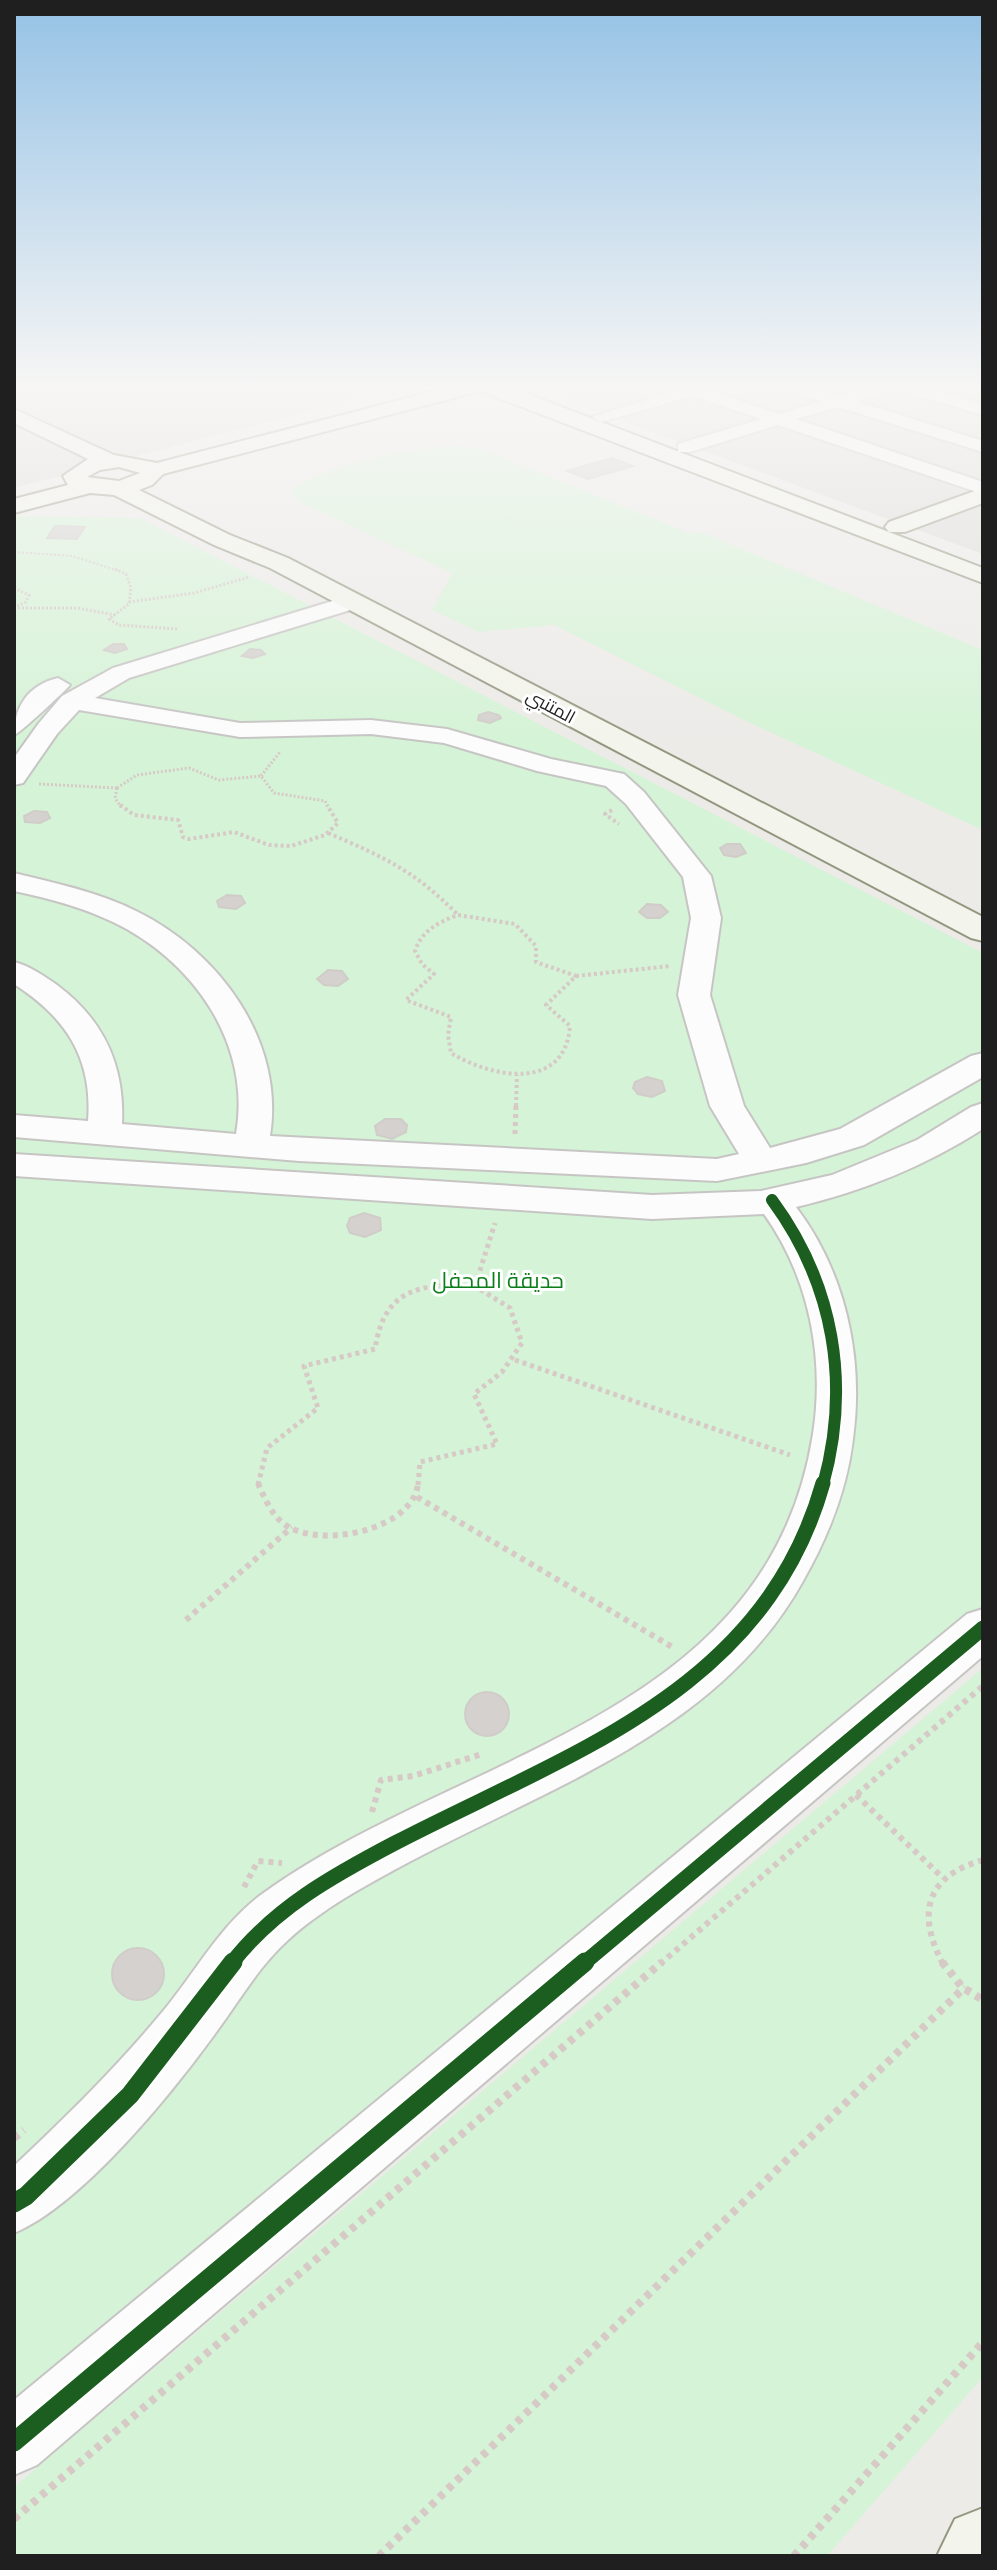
<svg xmlns="http://www.w3.org/2000/svg" width="997" height="2570" font-family="'IBM Plex Sans',Cairo,sans-serif">
<style>
.residential{fill:#dcdbd9}
.park{fill:#d5f3d6}
.building{fill:#d4d1ce;stroke:#d0cdc9;stroke-width:2}
.lines{fill:none;stroke-linecap:round;stroke-linejoin:round}
.street-casing{stroke:#c6c5c4;stroke-width:4}
.secondary-casing{stroke:#949780;stroke-width:4}
.path-far5{stroke:#d6c9c6;stroke-width:2;stroke-dasharray:2 2;stroke-linecap:butt}
.path-far4{stroke:#d6c9c6;stroke-width:3;stroke-dasharray:2 2;stroke-linecap:butt}
.path-far3{stroke:#d6c9c6;stroke-width:4;stroke-dasharray:3 3;stroke-linecap:butt}
.path-far2{stroke:#d6c9c6;stroke-width:5;stroke-dasharray:4 4;stroke-linecap:butt}
.path-far1{stroke:#d6c9c6;stroke-width:6;stroke-dasharray:5 5;stroke-linecap:butt}
.path{stroke:#d6c9c6;stroke-width:8;stroke-dasharray:6 6;stroke-linecap:butt}
.street{fill:#fcfcfc;fill-rule:evenodd}
.secondary{fill:#f3f4eb;fill-rule:evenodd}
.cycleway-far2-casing{stroke:#fff;stroke-width:17}
.cycleway-far1-casing{stroke:#fff;stroke-width:20}
.cycleway-casing{stroke:#fff;stroke-width:24}
.cycleway-far2{stroke:#1b5e20;stroke-width:12}
.cycleway-far1{stroke:#1b5e20;stroke-width:15}
.cycleway{stroke:#1b5e20;stroke-width:19}
.labels{text-anchor:middle;dominant-baseline:central;stroke-width:6;stroke-linejoin:round;paint-order:stroke}
.far-street-label{font-size:18px;fill:#1f1f1f;stroke:#fff}
.park-label{font-size:22px;fill:#0a7f19;stroke:#fff}
</style>
<rect width="100%" height="100%" fill="#edebe8"/>
<!-- residential -->
<g class="residential">
<polygon points="14,383 418,383 14,488"/>
<polygon points="520,383 983,383 983,554 866,511"/>
</g>
<!-- park -->
<g class="park">
<path d="M459,446L485,450L691,534L701,532L983,650V830L746,721L554,625L478,632L432,610L452,573L300,502L291,491C325,463 415,447 459,446Z"/>
<polygon points="14,516 140,518 983,953 983,1605 14,2405"/>
<polygon points="983,1668 983,2377 827,2556 14,2556 14,2487"/>
</g>
<!-- building -->
<g class="building">
<polygon points="612,458 633,466 588,479 567,471"/>
<polygon points="55,526 85,527 77,539 47,538"/>
<polygon points="113,644 124,644 127,649 115,653 104,650"/>
<polygon points="250,649 261,650 265,654 253,658 242,656"/>
<polygon points="488,712 499,715 501,718 490,723 478,720 479,715"/>
<polygon points="34,811 47,812 50,818 40,823 25,822 24,816"/>
<polygon points="727,844 740,844 746,853 736,857 724,855 720,848"/>
<polygon points="227,895 241,896 245,903 236,909 219,907 217,901"/>
<polygon points="647,904 661,905 668,912 660,918 647,918 639,912"/>
<polygon points="328,970 342,971 348,979 338,986 324,985 317,979"/>
<polygon points="647,1077 662,1081 665,1091 652,1097 638,1094 633,1088 635,1082"/>
<polygon points="385,1119 401,1119 407,1125 406,1132 392,1139 377,1135 375,1126"/>
<polygon points="364,1213 380,1218 381,1230 365,1237 350,1233 347,1226 350,1218"/>
<circle cx="487" cy="1714" r="22"/>
<circle cx="138" cy="1974" r="26"/>
</g>
<g class="lines">
<!-- street casing -->
<g class="street-casing">
<g id="street">
<polygon points="679,383 720,383 719,389 711,391 779,414 821,401 773,383 798,383 838,396 881,383 911,383 983,404 983,415 896,389 856,401 983,441 983,452 838,407 796,419 983,482 983,494 778,425 690,452 678,452 678,444 761,419 693,396 601,422 592,417 682,389"/>
<path d="M352,595L363,602L360,607L129,678L95,698L240,723L371,720L447,729L551,759L624,774L644,792L711,876L721,918L710,995L744,1106L770,1148L840,1129L971,1056L983,1053V1077L864,1145L806,1163L717,1181L299,1161L14,1137V1115L88,1121C93,1059 66,1017 14,984V962C30,966 44,976 57,985C104,1020 125,1066 122,1124L236,1134C252,1044 193,960 113,922C82,907 48,898 14,891V873C55,883 98,892 136,911C220,952 285,1042 270,1136L717,1159L739,1154L710,1106L678,995L691,918L683,877L626,804L606,786L537,771L444,743L371,734L240,737L79,710L57,734L23,783L14,785V758L39,723L62,696L113,668Z"/>
<path d="M58,678L70,685C65,691 19,734 14,735C14,707 28,685 58,678Z"/>
<path d="M983,1103V1129C925,1166 864,1191 796,1207C846,1273 864,1358 853,1439C847,1490 828,1537 803,1581C720,1731 552,1786 409,1862C368,1884 323,1908 288,1940C259,1966 240,2000 217,2031C173,2092 82,2205 14,2233V2166C67,2116 117,2067 164,2010C197,1970 222,1922 265,1892C462,1751 768,1719 813,1434C825,1357 809,1277 764,1214L652,1219L14,1176V1154L652,1195L761,1191L832,1175L917,1140L971,1107Z"/>
<polygon points="983,1609 983,1656 37,2465 14,2475 14,2400 967,1614"/>
</g>
</g>
<!-- secondary casing -->
<g class="secondary-casing">
<g id="secondary">
<path d="M466,383H499L983,568V583L480,391L163,474L152,485L139,490L230,535L288,558L983,917V941L971,938L270,568L214,545L114,495L90,493L14,513V499L68,485L63,476L88,459L14,423V409L114,455L157,463ZM119,467L140,473L119,481L87,477L100,470Z"/>
<polygon points="983,488 983,503 905,532 889,532 885,527 889,522"/>
<polygon points="983,2508 983,2556 937,2556 955,2519"/>
</g>
</g>
<!-- path-far5 -->
<polyline class="path-far5" points="14,552 72,556 119,571"/>
<!-- path-far4 -->
<g class="path-far4">
<polyline points="115,569 126,574 131,588 129,604 109,619 119,625 178,629"/>
<polyline points="14,588 29,595 26,602 17,606"/>
<polyline points="129,602 194,593 249,577"/>
<polyline points="14,608 77,608 115,615"/>
<polyline points="261,776 280,752"/>
<polyline points="39,784 117,788"/>
<polyline points="117,788 115,798 121,807"/>
<polyline points="117,788 137,775 189,768 219,780 261,776 274,793 325,801 328,807"/>
</g>
<!-- path-far3 -->
<g class="path-far3">
<polyline points="120,805 134,815 178,820 183,837 189,839 234,832 269,845 291,846 325,835 338,823 327,805"/>
<polyline points="612,810 605,814 619,824"/>
<path d="M328,833C384,857 415,871 458,915"/>
<path d="M458,915L515,924L536,946V962L576,976L546,1005L570,1026C565,1092 492,1078 451,1053L448,1035L451,1017L406,1000L434,974L422,964L415,951C422,930 439,922 458,915Z"/>
<polyline points="576,976 670,966"/>
<polyline points="516,1106 517,1075"/>
</g>
<!-- path-far2 -->
<g class="path-far2">
<polyline points="515,1134 516,1104"/>
<polyline points="475,1286 495,1223"/>
<polyline points="515,1360 790,1455"/>
<path d="M258,1485L267,1448L318,1408L304,1366L375,1349C384,1288 421,1283 475,1286"/>
<polyline points="418,1485 420,1462 497,1444 474,1394 502,1372 522,1343 510,1308 475,1286"/>
</g>
<!-- path-far1 -->
<g class="path-far1">
<path d="M258,1483C264,1497 271,1514 284,1524C319,1550 414,1530 418,1483"/>
<polyline points="417,1497 674,1648"/>
<polyline points="186,1620 292,1527"/>
<polyline points="856,1795 943,1878"/>
<polyline points="372,1812 381,1780 413,1776 482,1754"/>
<polyline points="244,1887 258,1861 282,1863"/>
<polyline points="660,1964 983,1686"/>
<path d="M943,1964C916,1913 926,1876 983,1860"/>
</g>
<!-- path -->
<g class="path">
<polyline points="942,1962 962,1987 983,2000"/>
<polyline points="14,2138 24,2130"/>
<polyline points="14,2519 662,1962"/>
<polyline points="379,2556 965,1987"/>
<polyline points="794,2556 983,2342"/>
</g>
<!-- street -->
<use href="#street" class="street"/>
<!-- secondary -->
<use href="#secondary" class="secondary"/>
<!-- cycleway-far2 casing -->
<g class="cycleway-far2-casing">
<path id="cycleway-far2" d="M772,1200C834,1284 851,1384 823,1485"/>
</g>
<!-- cycleway-far1 casing -->
<g class="cycleway-far1-casing">
<g id="cycleway-far1">
<path d="M231,1964C274,1908 334,1875 395,1843C568,1753 764,1692 823,1483"/>
<polyline points="583,1964 983,1628"/>
</g>
</g>
<!-- cycleway casing -->
<g class="cycleway-casing">
<g id="cycleway">
<polyline points="14,2203 26,2196 130,2095 233,1962"/>
<polyline points="14,2442 585,1962"/>
</g>
</g>
<!-- cycleway-far2 -->
<use href="#cycleway-far2" class="cycleway-far2"/>
<!-- cycleway-far1 -->
<use href="#cycleway-far1" class="cycleway-far1"/>
<!-- cycleway -->
<use href="#cycleway" class="cycleway"/>
</g>
<!-- sky -->
<linearGradient id="sky" x2="0" y2="1"><stop stop-color="#95c2e5"/><stop offset="0.52" stop-color="#f7f6f5"/><stop offset="1" stop-color="#f7f6f5" stop-opacity="0"/></linearGradient>
<rect width="997" height="743" fill="url(#sky)"/>
<g class="labels">
<!-- far-street labels -->
<g class="far-street-label">
<text transform="translate(551 706) rotate(28)">المتنبي</text>
</g>
<!-- park labels -->
<g class="park-label">
<text x="498" y="1279">حديقة المحفل</text>
</g>
</g>
<!-- border -->
<rect width="997" height="2570" fill="none" stroke="#1f1f1f" stroke-width="32"/>
</svg>
